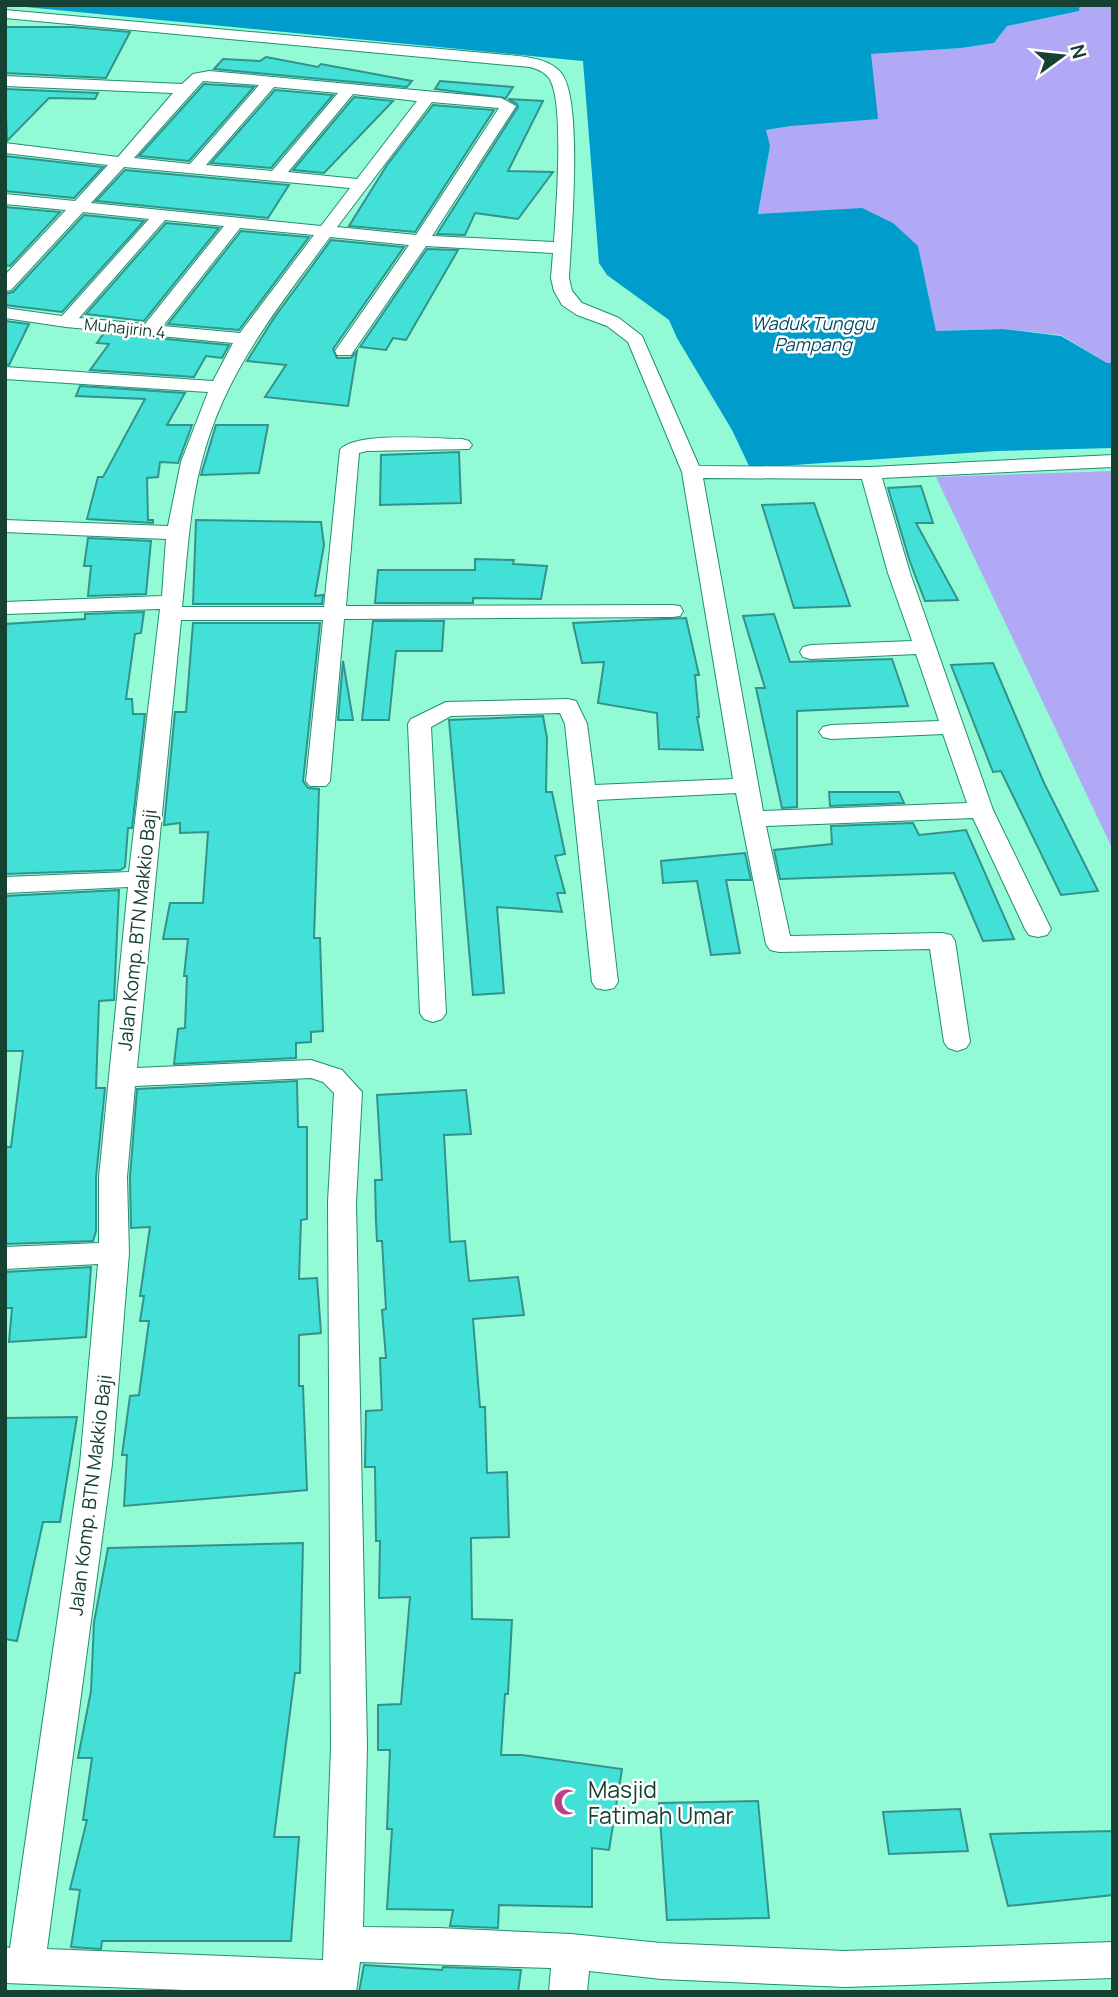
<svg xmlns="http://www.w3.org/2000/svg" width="1118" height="1997" font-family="Manrope,sans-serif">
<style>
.green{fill:#b1a8f6}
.water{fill:#009ccc}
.building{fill:#43e0d7;stroke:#34928c;stroke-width:2}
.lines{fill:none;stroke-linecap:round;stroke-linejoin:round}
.street-casing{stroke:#1d9071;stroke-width:2}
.street{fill:#fff;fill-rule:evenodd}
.labels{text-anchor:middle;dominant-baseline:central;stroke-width:5;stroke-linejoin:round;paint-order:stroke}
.far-street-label{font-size:16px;fill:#154133;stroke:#fff}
.far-water-label{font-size:18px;font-style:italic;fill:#044d66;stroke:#fff}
.street-label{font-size:19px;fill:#154133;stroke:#fff}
.near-poi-label{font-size:23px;fill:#154133;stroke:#fff;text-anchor:start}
</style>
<rect width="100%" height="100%" fill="#93fad6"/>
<!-- green -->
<g class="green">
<polygon points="1080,5 1113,5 1113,363 1107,363 1061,335 1003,329 936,331 918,246 802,213 758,215 770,146 765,130 791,126 871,54 961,48 994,43 1007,26 1079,11"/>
<polygon points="1113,471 1113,850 936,477"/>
</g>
<!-- water -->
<polygon class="water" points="5,5 1080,5 1079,11 1007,26 994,43 961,48 871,54 878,119 791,126 766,130 770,146 758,214 862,208 893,223 918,246 936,331 1003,329 1061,336 1107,363 1113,363 1113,448 996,451 750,468 732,430 677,338 669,320 607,275 599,263 583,61"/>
<!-- building -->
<g class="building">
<polygon points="5,27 73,27 130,32 106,78 5,73"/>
<polygon points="266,57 318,67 321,64 412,81 407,87 214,69 223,59 260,61"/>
<polygon points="440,81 513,87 506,98 435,89"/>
<polygon points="204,84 254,87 189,161 139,156"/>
<polygon points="5,89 98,93 95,99 49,98 7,141"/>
<polygon points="275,90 333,95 271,168 211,163"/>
<polygon points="354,97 393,101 324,173 293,170"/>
<polygon points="508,99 543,101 508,171 553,172 518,219 475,213 465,235 437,234 518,107 517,104"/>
<polygon points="433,105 494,110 415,232 349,226 387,165"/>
<polygon points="5,156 103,167 74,198 5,191"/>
<polygon points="125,170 289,185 268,218 96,201"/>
<polygon points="5,207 60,212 10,266 5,265"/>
<polygon points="84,215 144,221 62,312 5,305 5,294 13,292"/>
<polygon points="166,223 219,228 144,321 86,314"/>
<polygon points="241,231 309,237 239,330 168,324"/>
<polygon points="331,240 404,247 333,349 337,358 351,358 357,351 348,406 265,397 286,365 247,361 274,318"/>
<polygon points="427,249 458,250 406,340 393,338 386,350 360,347"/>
<polygon points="5,321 29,324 9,365 5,364"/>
<polygon points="104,333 229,345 222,358 206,356 194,377 90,370 109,344 97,343"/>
<polygon points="80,386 185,393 167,425 192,425 178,463 160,462 158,477 147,478 148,520 153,520 153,523 87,519 98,477 103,477 145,399 76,396"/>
<polygon points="216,425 268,425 259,473 201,475"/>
<polygon points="459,452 461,503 380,505 381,455"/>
<polygon points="921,486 933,523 916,523 958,600 925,601 910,562 888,488"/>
<polygon points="814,503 850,606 794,608 762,505"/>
<polygon points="196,520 321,522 324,545 315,596 323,595 322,604 193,604"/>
<polygon points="88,538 151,541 146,594 88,596 91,566 84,566"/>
<polygon points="475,559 514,560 513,564 547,566 541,599 473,598 473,603 375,603 378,570 475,570"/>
<polygon points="144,612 141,633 135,634 126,699 132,699 133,714 145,714 132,828 128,828 125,867 120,870 5,874 5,624 85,619 85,614"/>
<polygon points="774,614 790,662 892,659 908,706 797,711 797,807 782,808 756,688 765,688 743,616"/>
<polygon points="686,618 699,675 695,675 699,717 697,717 703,750 659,749 657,713 598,703 604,662 582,663 573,623"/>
<polygon points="373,621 444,621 442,651 396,651 389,720 362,720"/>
<polygon points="193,623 320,623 303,781 308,788 319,789 314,938 320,938 323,1031 311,1032 311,1042 296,1043 296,1058 174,1064 178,1029 185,1028 187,976 184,976 188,939 163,939 170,903 203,903 208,832 180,833 180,823 164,825 175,712 186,712"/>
<polygon points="343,661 353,720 338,720"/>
<polygon points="993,663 1044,783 1098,891 1061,895 1001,771 993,772 951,665"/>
<polygon points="543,716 547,738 546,792 552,792 565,854 555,856 565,893 557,893 562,912 497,907 504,993 473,995 449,720"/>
<polygon points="829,792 899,792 904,803 830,806"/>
<polygon points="913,823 919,835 966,830 1014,939 983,941 954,873 780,879 774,850 832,844 831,826"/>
<polygon points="745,853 751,880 726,880 740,953 711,955 697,881 663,883 661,861"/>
<polygon points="119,890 114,1000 99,1001 96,1088 105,1088 96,1177 96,1231 93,1241 5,1244 5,1147 11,1147 23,1051 5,1051 5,896"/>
<polygon points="297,1081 298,1127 307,1127 307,1219 301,1220 299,1279 317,1278 321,1333 299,1335 299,1386 303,1386 307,1490 124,1506 127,1455 122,1455 130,1396 139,1395 149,1321 140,1321 144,1296 140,1296 150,1227 131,1228 130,1177 137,1089"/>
<polygon points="466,1090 471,1134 444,1135 450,1242 465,1241 469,1281 518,1277 524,1315 473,1319 480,1407 485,1407 487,1473 507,1472 509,1537 471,1538 472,1619 512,1620 508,1694 505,1694 501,1755 522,1755 622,1769 609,1850 592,1848 592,1907 499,1905 498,1928 450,1926 453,1910 387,1909 392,1829 387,1829 390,1750 378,1750 378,1705 401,1704 410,1597 379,1598 380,1541 376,1541 375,1467 365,1467 366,1411 382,1410 380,1358 386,1358 382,1310 386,1309 382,1241 377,1241 376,1221 375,1180 382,1180 377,1095"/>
<polygon points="91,1267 86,1337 9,1342 12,1308 5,1308 5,1272"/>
<polygon points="77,1417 60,1522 43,1522 17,1641 5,1639 5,1418"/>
<polygon points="303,1543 300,1673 295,1673 274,1837 299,1837 291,1941 102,1941 101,1949 71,1947 80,1890 70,1889 87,1820 83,1820 92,1758 78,1758 91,1691 94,1622 108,1548"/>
<polygon points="758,1801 769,1918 667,1920 659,1803"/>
<polygon points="960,1809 968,1851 889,1854 883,1812"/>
<polygon points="1113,1831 1113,1895 1008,1906 990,1834"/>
<polygon points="364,1965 442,1970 443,1967 521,1970 518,1992 359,1992"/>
</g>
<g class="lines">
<!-- street casing -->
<g class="street-casing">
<path id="street" d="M5,10L507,55C525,57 550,58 562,74C583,103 571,238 569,278L572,291L582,303L619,318L642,336L699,466L870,467L1113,455V467L882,478L910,573L993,810L1051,929L1047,935L1038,937L1029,935L1025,929L973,818L766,826L790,936L942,933L951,935L955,941L970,1042L966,1048L957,1051L948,1048L944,1042L930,949L779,952L770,950L766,944L736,793L597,800L618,982L614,988L605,990L596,988L592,982L565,724L560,713L451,716L431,727L446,1013L442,1019L433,1022L424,1019L420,1013L408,724L411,719L446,702L568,699L576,701L587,724L595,785L733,779L682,472L628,342L607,326L577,315L562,305L554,291L551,278L553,253L426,246L351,355H337L335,351L409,245L330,237C277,309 223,374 201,464C189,511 187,559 182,607H324L340,450C355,431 437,439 462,439L469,441L472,445L469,449L367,451L359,453L346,606L672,605L680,606L683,611L680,616L672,617L344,619L330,781L326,786H310L306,781L323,620H181L137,1068L311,1060L342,1070L362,1092L356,1202L367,1747L363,1927L438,1928L571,1934L661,1943L845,1951L1113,1942V1978L845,1987L661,1979L589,1971L587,1992H549L551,1968L360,1962L356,1992H236L5,1983V1947L10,1948L80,1464L98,1264L5,1269V1247L99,1243V1177L128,887L5,893V877L129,872L160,609L5,614V602L162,596L166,539L5,532V520L168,526L181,462L208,392L5,379V367L213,381L233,343L66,327L5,318V308L62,316L149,219L83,212L11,290L5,291V275L66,210L5,204V194L75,201L108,165L5,153V143L118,157L173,93L5,86V76L182,84L193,74L209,71L501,98L516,106L432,236L554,242C556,211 565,101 549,78C545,72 537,69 530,67L5,18ZM203,81L259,85L190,164L134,158ZM274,87L338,93L272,171L206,165ZM353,94L417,101L357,179L288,172ZM432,102L499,108L416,235L337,227ZM124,167L350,188L321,226L91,203ZM165,220L224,226L145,324L79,318ZM240,228L314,235L240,333L163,326ZM703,478L862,479L888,573L912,641L811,645L803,647L800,652L803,657L811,659L916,654L939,721L831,725L823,727L819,732L823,737L831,739L943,734L967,803L763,811ZM311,1078L323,1082L334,1093L328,1202L331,1747L323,1960L47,1949L112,1464L129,1253L127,1177L135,1086Z"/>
</g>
<!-- street -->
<use href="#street" class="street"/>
</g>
<!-- icons -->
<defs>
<g id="mosque-bare" transform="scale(2.1)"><path d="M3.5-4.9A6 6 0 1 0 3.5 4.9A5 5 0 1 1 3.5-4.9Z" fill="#be3d87" stroke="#fff" stroke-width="2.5" paint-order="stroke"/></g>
</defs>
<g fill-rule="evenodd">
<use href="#mosque-bare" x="567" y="1802"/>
</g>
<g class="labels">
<!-- far-street labels -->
<g class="far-street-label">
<text transform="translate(125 328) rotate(6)">Muhajirin.4</text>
</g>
<!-- far-water labels -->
<g class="far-water-label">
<text x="813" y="323">Waduk Tunggu<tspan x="813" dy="21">Pampang</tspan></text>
</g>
<!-- street labels -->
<g class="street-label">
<text transform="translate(137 930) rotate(-84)">Jalan Komp. BTN Makkio Baji</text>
<text transform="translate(90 1495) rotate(-83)">Jalan Komp. BTN Makkio Baji</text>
</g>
<!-- near-poi labels -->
<g class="near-poi-label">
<text x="588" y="1789">Masjid<tspan x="588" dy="26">Fatimah Umar</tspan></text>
</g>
</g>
<!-- border -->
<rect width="1118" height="1997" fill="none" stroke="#154133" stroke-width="14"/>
<!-- north arrow -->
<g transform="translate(1062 56) rotate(75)" stroke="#ffffff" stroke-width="5" paint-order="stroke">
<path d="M0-5L12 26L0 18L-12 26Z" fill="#154133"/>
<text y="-10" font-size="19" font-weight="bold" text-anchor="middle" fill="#154133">N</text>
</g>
</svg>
